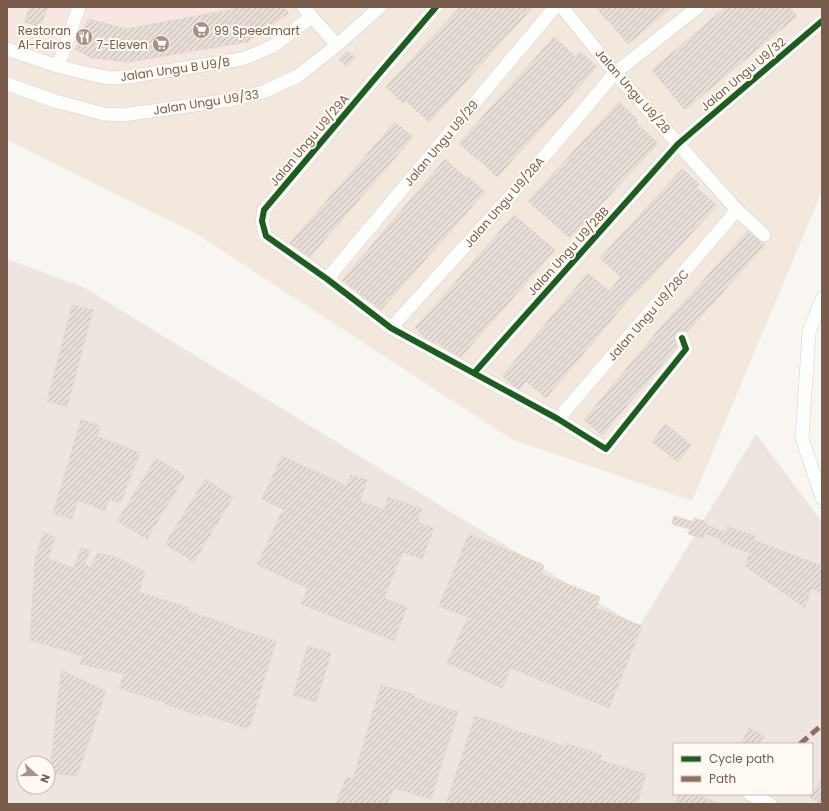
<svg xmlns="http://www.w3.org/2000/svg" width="829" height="811" font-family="Poppins,sans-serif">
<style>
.residential{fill:#f2e8de}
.commercial{fill:#f6e8e1}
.industrial{fill:#ede5e0;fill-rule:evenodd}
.building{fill:url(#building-hatch);stroke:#e2d8d2}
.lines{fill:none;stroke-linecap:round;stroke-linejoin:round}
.minor-casing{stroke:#d7d1cb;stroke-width:14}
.minor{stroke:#fefefd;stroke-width:13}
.quiet{stroke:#8d6e63;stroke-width:5;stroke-dasharray:10 5;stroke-linecap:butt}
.cycleway-casing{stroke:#fffaf3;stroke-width:8}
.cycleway{stroke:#1b5e20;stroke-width:6}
.labels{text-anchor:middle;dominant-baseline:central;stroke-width:4;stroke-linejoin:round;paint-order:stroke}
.poi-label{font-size:12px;fill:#7a5c4d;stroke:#fffaf3;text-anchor:end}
.street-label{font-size:12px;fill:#7a5c4d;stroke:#fffaf3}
</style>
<defs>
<pattern id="building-hatch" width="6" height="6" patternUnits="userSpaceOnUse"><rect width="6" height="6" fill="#e6ded7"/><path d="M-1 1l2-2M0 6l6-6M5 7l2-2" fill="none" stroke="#bfb7b1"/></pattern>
</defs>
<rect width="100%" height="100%" fill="#f9f5f0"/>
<!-- residential -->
<polygon class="residential" points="7,7 822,7 822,191 692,501 511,439 195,233 7,140"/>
<!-- commercial -->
<polygon class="commercial" points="7,7 291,7 300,17 268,41 238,52 111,71 67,59 7,38"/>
<!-- industrial -->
<path class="industrial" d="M7,259L83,287L639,627L756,434L822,522V804H7ZM674,744H812V794H674ZM24,763H48V787H24Z"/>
<!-- building -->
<g class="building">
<polygon points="30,7 48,7 40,27 24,22"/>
<polygon points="237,7 283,7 289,13 247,42 129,62 92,58 75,49 88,19 127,29 234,9"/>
<polygon points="460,7 533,7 429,122 406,101 403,103 386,87"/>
<polygon points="596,7 672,7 628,44 608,20 607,21"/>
<polygon points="726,7 789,7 797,16 685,110 652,70"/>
<polygon points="554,37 575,56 580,51 597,67 497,177 477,158 476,159 459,143"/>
<polygon points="347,51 355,57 347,66 339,60"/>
<polygon points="619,102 638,120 635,122 658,143 570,238 528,201"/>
<polygon points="395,122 413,137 310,257 291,244 290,243"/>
<polygon points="445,159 467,179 468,177 485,192 381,310 342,280"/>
<polygon points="682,169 699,184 696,187 717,206 636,293 635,292 546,398 526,381 519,389 514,386 502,376 588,273 609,291 620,278 621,277 600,258"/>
<polygon points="514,215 555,250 461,357 443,347 437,342 436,343 425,338 415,328"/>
<polygon points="748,231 759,241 765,245 687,332 683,330 679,331 676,333 674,337 677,347 602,435 584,420 661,327"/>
<polygon points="72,305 93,310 67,407 47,401"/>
<polygon points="81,420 100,426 97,436 140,453 120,503 109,499 105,511 78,500 72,519 53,513"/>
<polygon points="665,424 691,445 678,462 652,442"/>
<polygon points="282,456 347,486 351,475 367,480 360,501 384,510 388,497 422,509 417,522 434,528 422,559 403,552 384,598 407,607 394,641 301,604 308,588 257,565 283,509 262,499"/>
<polygon points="156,458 185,476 147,539 117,521"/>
<polygon points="205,479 233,497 194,562 165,544"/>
<polygon points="674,516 693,522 694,518 707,522 706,525 725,532 727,526 755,536 754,540 822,566 822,593 811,588 805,608 745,566 750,553 720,542 721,539 704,533 703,538 688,534 690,529 672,524"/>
<polygon points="43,532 55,537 48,559 74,568 81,548 90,550 85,564 90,567 98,553 110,556 111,555 145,572 139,592 189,608 188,611 232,626 232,627 276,641 249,729 203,714 202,717 165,704 166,703 119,688 124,674 80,664 83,656 30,640 35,560"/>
<polygon points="469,534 544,565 541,574 600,597 596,608 642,626 609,708 511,668 502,688 447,663 468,617 439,606"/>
<polygon points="308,646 331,653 316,702 293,695"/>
<polygon points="61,670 106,691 77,776 50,773"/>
<polygon points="381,685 415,695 414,698 458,712 431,799 394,788 387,804 335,804 347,777 353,779"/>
<polygon points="475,716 508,727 508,728 564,746 565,743 602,755 600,760 646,774 637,804 446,804"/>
<polygon points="749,728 764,736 760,744 741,744"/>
<polygon points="822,778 822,804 821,804 810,797"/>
<polygon points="679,794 694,794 718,803 718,804 675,804"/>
</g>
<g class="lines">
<!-- minor casing -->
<g class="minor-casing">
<g id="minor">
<polyline points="303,7 337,45"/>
<polyline points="436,7 372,82 264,210 262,221 266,236 327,279 391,328 558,419 606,449 686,349 682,338"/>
<polyline points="562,7 615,73 737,210 764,235"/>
<polyline points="7,50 7,49 58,66 89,74 110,78 127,77 242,59 257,53 273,46 311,17"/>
<polyline points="58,66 79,7"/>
<polyline points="7,84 55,101 104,114 123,115 230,100 263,92 298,76 337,45 380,7"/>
<polyline points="327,279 555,7"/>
<polyline points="822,299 809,332 802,438 822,498"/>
<polyline points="391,328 513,193 615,73 698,7"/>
<polyline points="474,373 678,144 822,21"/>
<polyline points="558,419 737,210"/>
<polyline points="750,794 770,804"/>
</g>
</g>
<!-- minor -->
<use href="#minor" class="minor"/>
<!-- quiet -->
<polyline class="quiet" points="800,744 822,725"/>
<!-- cycleway casing -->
<g class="cycleway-casing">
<g id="cycleway">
<polyline points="436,7 372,82 264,210 262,221 266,236 327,279 391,328 558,419 606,449 686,349 682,338"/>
<polyline points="474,373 678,144 822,21"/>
</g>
</g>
<!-- cycleway -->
<use href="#cycleway" class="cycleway"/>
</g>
<!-- icons -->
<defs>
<g id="supermarket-disc" transform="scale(0.9)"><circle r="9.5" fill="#a69286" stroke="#fffaf3"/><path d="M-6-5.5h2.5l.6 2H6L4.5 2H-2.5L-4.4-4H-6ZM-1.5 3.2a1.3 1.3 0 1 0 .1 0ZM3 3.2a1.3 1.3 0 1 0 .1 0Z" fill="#fff"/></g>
<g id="restaurant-disc" transform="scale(0.9)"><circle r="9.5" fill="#a69286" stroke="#fffaf3"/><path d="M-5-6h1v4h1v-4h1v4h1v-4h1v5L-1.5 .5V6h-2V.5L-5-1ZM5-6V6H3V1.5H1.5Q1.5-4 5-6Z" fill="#fff"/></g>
</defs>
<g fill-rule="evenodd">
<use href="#supermarket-disc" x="201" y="30"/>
<use href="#restaurant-disc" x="84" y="37"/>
<use href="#supermarket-disc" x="161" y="44"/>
</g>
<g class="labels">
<!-- poi labels -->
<g class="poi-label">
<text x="71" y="30">Restoran<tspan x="71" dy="14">Al-Fairos</tspan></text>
<text x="214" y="30" text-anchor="start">99 Speedmart</text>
<text x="148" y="44">7-Eleven</text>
</g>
<!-- street labels -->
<g class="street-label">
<text transform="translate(175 69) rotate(-8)">Jalan Ungu B U9/B</text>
<text transform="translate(743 74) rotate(-40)">Jalan Ungu U9/32</text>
<text transform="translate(633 91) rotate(49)">Jalan Ungu U9/28</text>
<text transform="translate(206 102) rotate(-9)">Jalan Ungu U9/33</text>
<text transform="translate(309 140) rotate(-50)">Jalan Ungu U9/29A</text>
<text transform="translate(441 143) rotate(-50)">Jalan Ungu U9/29</text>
<text transform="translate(504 202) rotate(-49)">Jalan Ungu U9/28A</text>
<text transform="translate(568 251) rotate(-48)">Jalan Ungu U9/28B</text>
<text transform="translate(648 315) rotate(-49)">Jalan Ungu U9/28C</text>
</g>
</g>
<!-- border -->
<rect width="829" height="811" fill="none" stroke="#7a5c4d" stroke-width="16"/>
<!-- legend -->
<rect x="673" y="743" width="140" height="52" fill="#fffaf3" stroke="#cabbb1"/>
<rect x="681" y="756" width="20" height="6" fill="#1b5e20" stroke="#cabbb1"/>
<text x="709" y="763" font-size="12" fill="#7a5c4d">Cycle path</text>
<rect x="681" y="776" width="20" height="6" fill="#8d6e63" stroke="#cabbb1"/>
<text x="709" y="783" font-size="12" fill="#7a5c4d">Path</text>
<!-- north arrow -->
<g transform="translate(36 775) rotate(111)"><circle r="19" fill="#fffaf3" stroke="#cabbb1"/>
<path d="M0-3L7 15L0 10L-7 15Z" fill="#a69286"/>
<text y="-6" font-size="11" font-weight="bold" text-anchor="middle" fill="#7a5c4d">N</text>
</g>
</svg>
